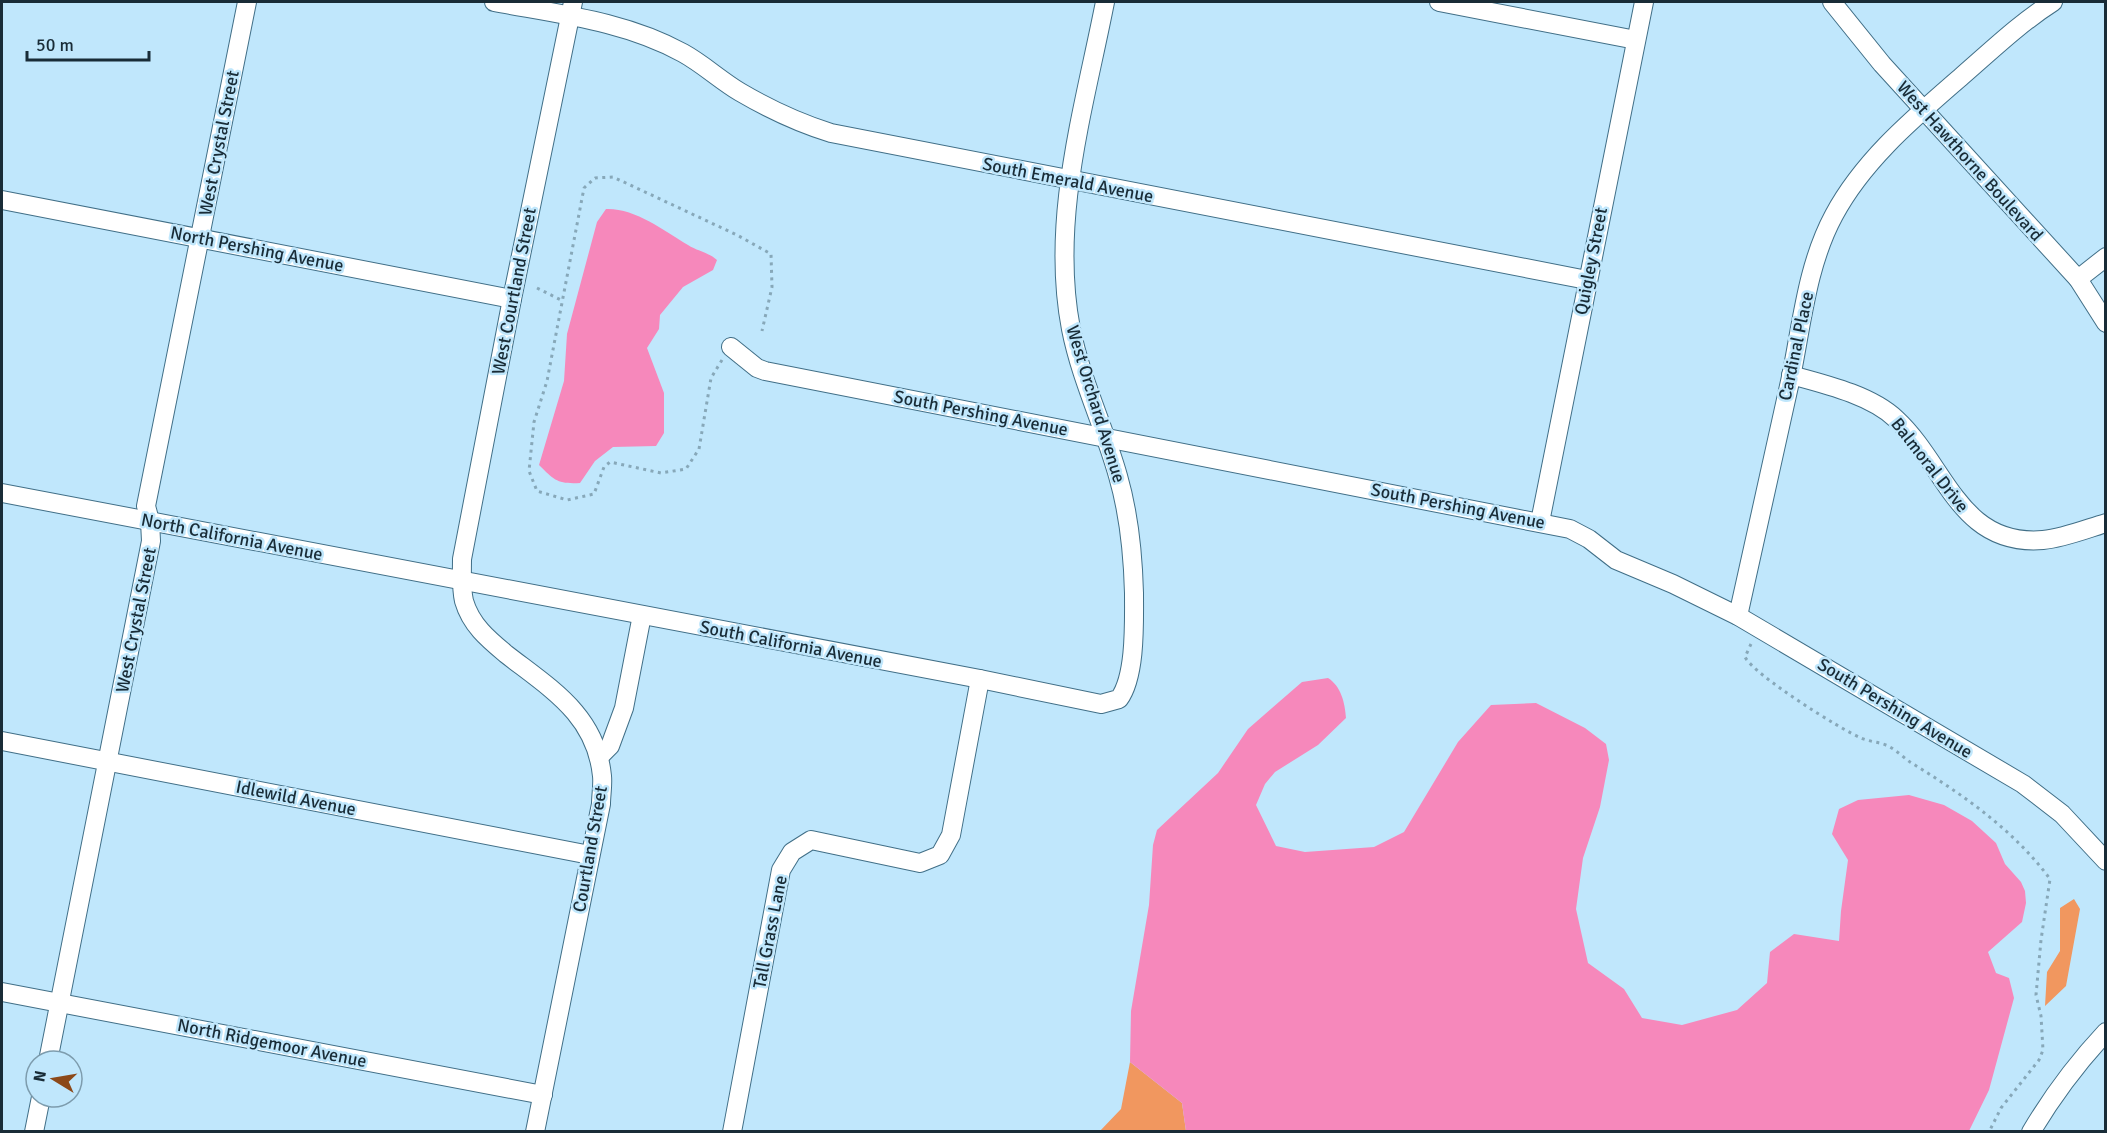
<svg xmlns="http://www.w3.org/2000/svg" width="2107" height="1133" font-family="Signika,sans-serif">
<style>
.green{fill:#f1975f}
.water{fill:#f688bb}
.lines{fill:none;stroke-linecap:round;stroke-linejoin:round}
.minor-casing{stroke:#416f87;stroke-width:20}
.path{stroke:#87a8b9;stroke-width:3;stroke-dasharray:3 4.5;stroke-linecap:butt}
.minor{stroke:#fff;stroke-width:18}
.labels{text-anchor:middle;dominant-baseline:central;stroke-width:5;stroke-linejoin:round;paint-order:stroke}
.street-label{font-size:18px;fill:#192c37;stroke:#c0e7fc}
</style>
<rect width="100%" height="100%" fill="#c0e7fc"/>
<!-- green -->
<g class="green">
<polygon points="2074,899 2080,909 2066,986 2045,1006 2047,972 2060,951 2060,908"/>
<polygon points="1130,1062 1182,1103 1186,1131 1099,1132 1121,1109"/>
</g>
<!-- water -->
<g class="water">
<path d="M606,209C635,208 663,230 688,245C697,251 708,252 717,260L713,270L683,287L660,315L659,329L647,348L664,393V433L656,446L613,447L595,461L580,483C558,484 555,481 539,465L564,381L567,334L597,222Z"/>
<path d="M1328,678C1341,686 1345,703 1346,718L1318,745L1275,772L1265,784L1256,805L1276,846L1305,852L1374,847L1404,832L1458,742L1491,705L1536,703L1585,728L1606,744L1609,760L1600,807L1583,858L1576,909L1588,963L1624,989L1642,1018L1682,1025L1737,1010L1767,983L1770,952L1794,934L1839,941L1841,911L1848,860L1832,834L1839,809L1858,800L1909,795L1944,805L1972,821L1996,843L2005,864L2021,882L2025,891L2026,903L2022,922L1988,952L1996,973L2009,978L2014,998L1989,1090L1969,1131H1186L1182,1103L1130,1062L1131,1011L1149,905L1153,845L1157,830L1218,773L1248,729L1302,682Z"/>
</g>
<g class="lines">
<!-- minor casing -->
<g class="minor-casing">
<g id="minor">
<path d="M494,2C558,14 625,21 683,53C703,64 720,80 740,92C769,109 799,123 831,133L1587,280"/>
<polyline points="1439,2 1636,40"/>
<polyline points="1832,2 1882,64 2078,279 2106,323"/>
<polyline points="2,200 512,299"/>
<polyline points="2078,279 2106,257"/>
<polyline points="731,347 757,368 765,371 1570,529 1589,539 1616,560 1673,584 1738,616 2023,784 2062,814 2106,861"/>
<path d="M1791,375C1824,384 1871,395 1896,419C1946,465 1959,547 2043,540C2064,538 2086,529 2106,523"/>
<path d="M2,493L980,679L1101,704L1119,699C1136,676 1134,622 1134,593C1133,554 1129,514 1118,476C1104,426 1081,380 1071,329C1050,220 1084,109 1105,2"/>
<polyline points="1540,522 1644,2"/>
<path d="M1738,616C1755,536 1774,457 1791,377C1802,323 1807,265 1834,215C1864,159 1915,117 1962,76C1992,50 2020,23 2053,2"/>
<polyline points="2,741 590,855"/>
<polyline points="599,757 610,746 624,708 642,615"/>
<polyline points="2,992 543,1095"/>
<polyline points="48,1061 151,541 150,521 146,506 247,2"/>
<polyline points="34,1132 41,1097"/>
<path d="M535,1132L601,804C601,795 603,785 602,776C596,715 551,689 506,654C488,639 471,625 464,601C461,588 462,573 462,559L512,299L573,2"/>
<polyline points="732,1132 781,870 792,852 811,840 920,863 940,855 951,835 980,679"/>
<path d="M2031,1132C2053,1095 2077,1063 2106,1032"/>
</g>
</g>
<!-- path -->
<g class="path">
<polyline points="537,288 561,300"/>
<polyline points="722,360 711,378 699,449 686,469 661,473 610,462 604,467 594,494 567,500 537,491 529,471 534,422 547,381 584,188 595,178 613,177 737,235 771,254 772,287 762,331"/>
<path d="M1751,644L1745,657C1754,675 1840,729 1861,738C1870,742 1880,742 1888,746C1896,750 1903,757 1910,762C1962,794 2014,830 2050,879L2041,940L2036,995L2041,1016L2043,1050L2039,1060L2001,1108L1989,1132"/>
</g>
<!-- minor -->
<use href="#minor" class="minor"/>
</g>
<g class="labels">
<!-- street labels -->
<g class="street-label">
<text transform="translate(219 143) rotate(-79)">West Crystal Street</text>
<text transform="translate(1970 161) rotate(48)">West Hawthorne Boulevard</text>
<text transform="translate(1068 180) rotate(11)">South Emerald Avenue</text>
<text transform="translate(257 249) rotate(11)">North Pershing Avenue</text>
<text transform="translate(1591 261) rotate(-79)">Quigley Street</text>
<text transform="translate(514 291) rotate(-79)">West Courtland Street</text>
<text transform="translate(1796 346) rotate(-78)">Cardinal Place</text>
<text transform="translate(1096 404) rotate(73)">West Orchard Avenue</text>
<text transform="translate(981 413) rotate(11)">South Pershing Avenue</text>
<text transform="translate(1930 465) rotate(52)">Balmoral Drive</text>
<text transform="translate(1458 506) rotate(11)">South Pershing Avenue</text>
<text transform="translate(232 537) rotate(11)">North California Avenue</text>
<text transform="translate(136 620) rotate(-79)">West Crystal Street</text>
<text transform="translate(791 644) rotate(11)">South California Avenue</text>
<text transform="translate(1895 708) rotate(31)">South Pershing Avenue</text>
<text transform="translate(296 798) rotate(11)">Idlewild Avenue</text>
<text transform="translate(590 849) rotate(-80)">Courtland Street</text>
<text transform="translate(770 932) rotate(-79)">Tall Grass Lane</text>
<text transform="translate(272 1043) rotate(11)">North Ridgemoor Avenue</text>
</g>
</g>
<!-- border -->
<rect width="2107" height="1133" fill="none" stroke="#192c37" stroke-width="6"/>
<!-- north arrow -->
<g transform="translate(54 1079) rotate(281)"><circle r="28" fill="#c0e7fc" stroke="#7d9cad" stroke-width="1.5"/>
<path d="M0-4.5L10 22L0 15L-10 22Z" fill="#8c4919"/>
<text y="-9" font-size="16" font-weight="bold" text-anchor="middle" fill="#192c37">N</text>
</g>
<!-- scale -->
<path d="M27 51v9h122v-9" fill="none" stroke="#192c37" stroke-width="3"/>
<text x="36" y="51" font-size="18" fill="#192c37" stroke="#c0e7fc" stroke-width="4.5" paint-order="stroke">50 m</text>
</svg>
